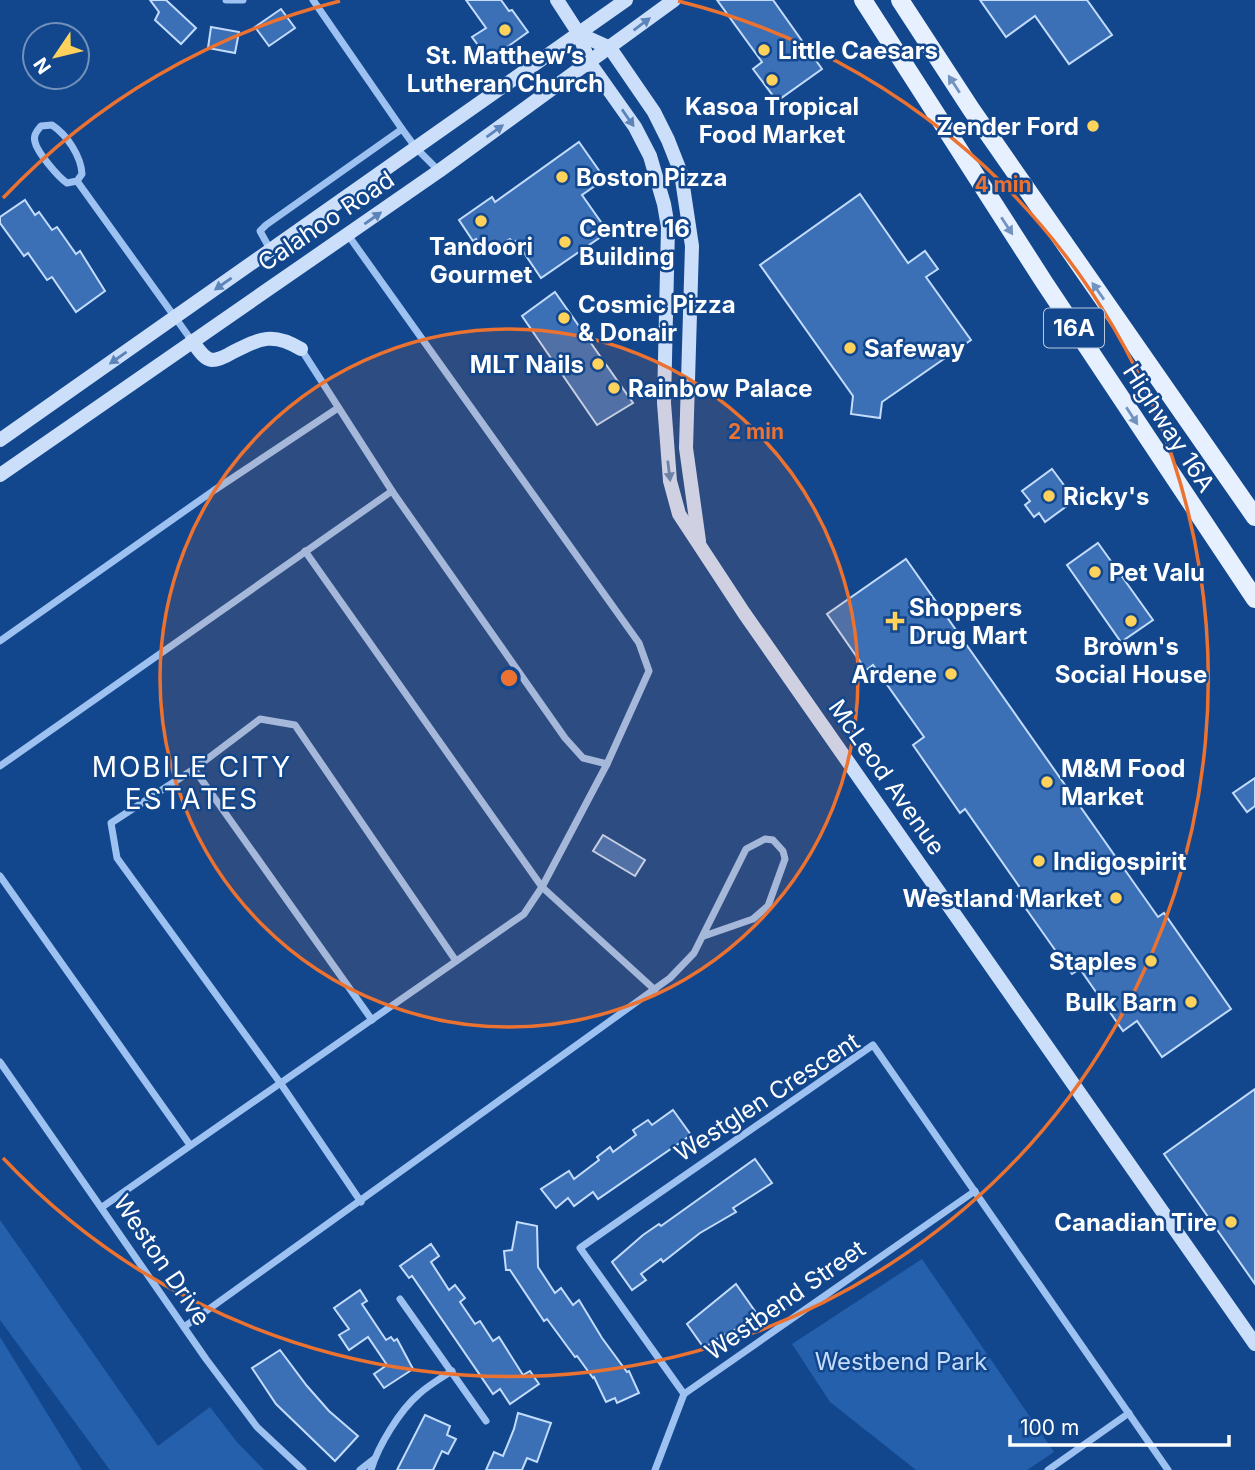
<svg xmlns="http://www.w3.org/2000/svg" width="1255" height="1470" font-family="Inter,sans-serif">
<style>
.green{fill:#2560ac}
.building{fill:#3c70b6;stroke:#c3dcfc;stroke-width:2}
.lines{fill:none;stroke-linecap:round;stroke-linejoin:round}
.street{stroke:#9dc2f1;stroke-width:7}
.secondary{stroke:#cbdffb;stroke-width:14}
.primary{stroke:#e6f0ff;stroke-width:18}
.oneway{fill:#5d84b9}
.oneway2{fill:#7293c0}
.ring{fill:none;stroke:#eb7230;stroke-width:3.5}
.poi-dot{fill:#ffd25c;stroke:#13478d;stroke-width:2.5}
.labels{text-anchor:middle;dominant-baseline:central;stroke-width:5;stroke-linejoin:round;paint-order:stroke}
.shield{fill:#13478d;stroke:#b8c8dd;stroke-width:2}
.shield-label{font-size:23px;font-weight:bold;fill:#fff}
.poi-label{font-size:24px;font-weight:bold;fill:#fff;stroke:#13478d;text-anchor:start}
.street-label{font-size:24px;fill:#fff;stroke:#13478d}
.park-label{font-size:24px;fill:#c3dcfc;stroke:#13478d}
.quarter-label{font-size:28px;letter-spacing:2px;fill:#fff;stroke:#13478d}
.centre{fill:#eb7230;stroke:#13478d;stroke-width:3.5}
.ring-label{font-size:21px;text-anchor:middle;font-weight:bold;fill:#eb7230;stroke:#13478d;stroke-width:5;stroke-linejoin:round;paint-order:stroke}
</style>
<rect width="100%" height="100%" fill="#13478d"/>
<!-- green -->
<g class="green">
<polygon points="0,1220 158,1446 210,1407 236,1441 264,1470 110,1470 0,1320"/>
<polygon points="922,1259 1054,1452 1027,1470 916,1470 830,1402 792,1344"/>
<polygon points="0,1337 82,1470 0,1470"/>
</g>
<!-- building -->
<g class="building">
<polygon points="150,0 166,0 196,28 181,44 155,20 159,12"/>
<polygon points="466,0 501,0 509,11 512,10 528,32 489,60 472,37 486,28"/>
<polygon points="717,0 773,0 822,69 777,101 753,69 762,62"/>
<polygon points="980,0 1087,0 1112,35 1069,64 1035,16 1006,37"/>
<polygon points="281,9 295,28 269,46 255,27"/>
<polygon points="211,27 239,32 235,53 208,48"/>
<polygon points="579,142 605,179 582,195 608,232 541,278 516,241 513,243 510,239 486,254 476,239 473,241 459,220 492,197 495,202"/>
<polygon points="860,194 908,263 925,251 938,269 926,277 971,340 882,402 880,418 851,414 853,396 760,265"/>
<polygon points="25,200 35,215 39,212 52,230 57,227 76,254 80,251 105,291 76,312 52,277 47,280 28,253 24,256 0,223 0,217"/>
<polygon points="555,292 633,403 597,425 522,316"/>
<polygon points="1052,469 1075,500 1045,522 1039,513 1034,517 1025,505 1030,501 1022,491"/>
<polygon points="1098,543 1153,620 1121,642 1067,565"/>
<polygon points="906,559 1158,917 1164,913 1231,1009 1162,1057 1137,1021 1123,1031 1080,969 1072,974 1017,896 1023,892 965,809 960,813 913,745 924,737 873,665 866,670 827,614"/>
<polygon points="1255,778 1255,806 1247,812 1233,793"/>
<polygon points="603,835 645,860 635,876 593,851"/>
<polygon points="1255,1089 1255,1284 1164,1154"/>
<polygon points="673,1110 691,1135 598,1199 593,1192 574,1206 568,1198 556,1208 541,1189 569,1171 574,1179 599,1160 597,1157 610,1147 613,1152 636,1135 633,1130 648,1120 652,1125"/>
<polygon points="755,1159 772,1183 733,1208 736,1212 700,1233 663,1262 661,1259 641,1274 646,1280 632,1290 612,1262 643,1235 659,1224 661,1226"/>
<polygon points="517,1222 537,1226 538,1267 555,1293 561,1288 573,1305 579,1300 602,1338 627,1372 629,1371 639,1393 617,1403 615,1398 606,1402 594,1377 593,1378 577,1356 575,1357 547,1319 544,1321 510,1270 506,1270 504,1251 512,1250"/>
<polygon points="431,1244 439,1256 431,1262 449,1290 455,1285 465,1298 460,1302 475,1324 480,1321 493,1341 499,1337 523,1375 530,1371 539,1384 510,1404 500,1389 493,1394 412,1276 409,1278 400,1266"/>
<polygon points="736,1284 757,1314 729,1334 728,1333 720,1337 704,1348 687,1324"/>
<polygon points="360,1290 367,1301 362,1304 386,1340 391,1337 394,1341 397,1339 413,1369 384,1388 374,1374 387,1365 368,1337 349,1350 339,1335 349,1329 334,1308"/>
<polygon points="280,1350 307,1386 329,1411 358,1436 335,1461 276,1404 252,1368"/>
<polygon points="518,1413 551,1423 537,1462 527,1458 522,1470 486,1470 494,1452 503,1456 514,1429"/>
<polygon points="425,1415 450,1426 447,1435 456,1439 448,1454 442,1451 433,1470 397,1470"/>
</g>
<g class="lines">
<!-- street -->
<g class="street">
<polyline points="226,0 243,0"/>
<polyline points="313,0 402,129 416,148 439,171"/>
<path d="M52,125C67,135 81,156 82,174L77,181L67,183C58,177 37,152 35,142C33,135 37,131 41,126Z"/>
<polyline points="77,181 192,341"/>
<polyline points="271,251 260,231 266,225 402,129"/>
<polyline points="301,349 392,491 565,738 583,758 607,764"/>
<polyline points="305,551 542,887 655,990"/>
<polyline points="0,641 213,491 338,408"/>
<polyline points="0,766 392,491"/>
<polyline points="194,769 372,1020"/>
<polyline points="0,876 190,1145"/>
<polyline points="0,1062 206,1359 257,1427 303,1470"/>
<polyline points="361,1202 281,1084 117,858 111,823 194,769 260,719 295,725 456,961"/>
<polyline points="102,1207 524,914 542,887 607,764 649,671 639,643 348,235"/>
<polyline points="400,1299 486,1421"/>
<polyline points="184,1327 670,978 694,953 746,849 765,839 773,840 783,851 785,859 768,906 753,919 704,936"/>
<polyline points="684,1394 580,1248 873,1045 1168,1470"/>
<polyline points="360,1470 374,1459"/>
<path d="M371,1470C378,1446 400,1410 419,1394C429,1385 441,1378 452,1371"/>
<polyline points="655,1470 684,1394 975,1191"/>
<polyline points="1048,1470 1129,1413"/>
</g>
<!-- secondary -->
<g class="secondary">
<polyline points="557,0 579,34 589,62 635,127 650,156 664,204 668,227 664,403 670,481 679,514 744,613 1255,1344"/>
<polyline points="579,34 610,48 654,112 668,140 681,173 692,246 686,448 699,541"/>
<path d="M192,341C197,347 203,359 212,360C219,360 228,355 233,352C261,338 273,332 301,349"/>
<polyline points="0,440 626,0"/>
<polyline points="0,475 439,171 674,0"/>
</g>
<!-- primary -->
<g class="primary">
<polyline points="863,0 1044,282 1255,599"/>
<polyline points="900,0 971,109 1255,517"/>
</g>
</g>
<!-- one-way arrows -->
<defs><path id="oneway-solid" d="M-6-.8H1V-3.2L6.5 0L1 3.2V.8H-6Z" transform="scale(1.75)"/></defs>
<g class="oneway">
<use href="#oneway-solid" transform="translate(642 24) rotate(-37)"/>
<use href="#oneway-solid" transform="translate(628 118) rotate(55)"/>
<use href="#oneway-solid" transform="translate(495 131) rotate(-36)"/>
<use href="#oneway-solid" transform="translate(373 218) rotate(-35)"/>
<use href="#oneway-solid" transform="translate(223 284) rotate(145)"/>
<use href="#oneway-solid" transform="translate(118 358) rotate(145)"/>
<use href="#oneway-solid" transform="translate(669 471) rotate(83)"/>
</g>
<g class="oneway2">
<use href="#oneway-solid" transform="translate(954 84) rotate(-123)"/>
<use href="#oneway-solid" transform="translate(1007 226) rotate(57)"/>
<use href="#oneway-solid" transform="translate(1098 291) rotate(-125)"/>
<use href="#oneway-solid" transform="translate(1132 416) rotate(57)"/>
</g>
<!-- distance rings -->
<circle cx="509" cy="678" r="349" fill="#eb7230" fill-opacity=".12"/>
<g class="ring">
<circle cx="509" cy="678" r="349"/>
<path d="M3 198A698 698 0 0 1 340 1M678 1A698 698 0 1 1 3 1158"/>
</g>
<!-- markers -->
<g class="poi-dot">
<circle cx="505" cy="30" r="7"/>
<circle cx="764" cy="50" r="7"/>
<circle cx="772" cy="80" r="7"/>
<circle cx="1093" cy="126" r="7"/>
<circle cx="562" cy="177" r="7"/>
<circle cx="481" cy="221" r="7"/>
<circle cx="565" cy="242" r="7"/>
<circle cx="564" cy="318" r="7"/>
<circle cx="850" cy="348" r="7"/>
<circle cx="598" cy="364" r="7"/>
<circle cx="614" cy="388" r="7"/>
<circle cx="1049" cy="496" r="7"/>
<circle cx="1095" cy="572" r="7"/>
<path d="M891.5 610.5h7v7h7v7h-7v7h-7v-7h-7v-7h7z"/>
<circle cx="1131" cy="621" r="7"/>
<circle cx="951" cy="674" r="7"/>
<circle cx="1047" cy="782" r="7"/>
<circle cx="1039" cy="861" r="7"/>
<circle cx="1116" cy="898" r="7"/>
<circle cx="1151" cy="961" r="7"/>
<circle cx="1191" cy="1002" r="7"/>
<circle cx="1231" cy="1222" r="7"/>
</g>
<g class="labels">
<!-- shield labels -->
<rect class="shield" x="1044" y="308.5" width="60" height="39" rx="5"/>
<g class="shield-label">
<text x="1074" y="328">16A</text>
</g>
<!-- poi labels -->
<g class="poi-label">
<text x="778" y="50">Little Caesars</text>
<text x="505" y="55" text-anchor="middle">St. Matthew’s<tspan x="505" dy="28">Lutheran Church</tspan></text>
<text x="772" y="106" text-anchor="middle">Kasoa Tropical<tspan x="772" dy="28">Food Market</tspan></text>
<text x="1079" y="126" text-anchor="end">Zender Ford</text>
<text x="576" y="177">Boston Pizza</text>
<text x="579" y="228">Centre 16<tspan x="579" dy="28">Building</tspan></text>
<text x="481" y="246" text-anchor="middle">Tandoori<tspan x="481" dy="28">Gourmet</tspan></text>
<text x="578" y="304">Cosmic Pizza<tspan x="578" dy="28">&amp; Donair</tspan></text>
<text x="864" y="348">Safeway</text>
<text x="584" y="364" text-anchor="end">MLT Nails</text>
<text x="628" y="388">Rainbow Palace</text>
<text x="1063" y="496">Ricky's</text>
<text x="1109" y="572">Pet Valu</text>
<text x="909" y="607">Shoppers<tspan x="909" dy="28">Drug Mart</tspan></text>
<text x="1131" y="646" text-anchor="middle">Brown's<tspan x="1131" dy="28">Social House</tspan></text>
<text x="937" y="674" text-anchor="end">Ardene</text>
<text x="1061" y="768">M&amp;M Food<tspan x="1061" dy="28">Market</tspan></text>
<text x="1053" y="861">Indigospirit</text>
<text x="1102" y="898" text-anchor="end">Westland Market</text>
<text x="1137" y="961" text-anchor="end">Staples</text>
<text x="1177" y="1002" text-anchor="end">Bulk Barn</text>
<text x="1217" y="1222" text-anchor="end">Canadian Tire</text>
</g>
<!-- street labels -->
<g class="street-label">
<text transform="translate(326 221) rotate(-34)">Calahoo Road</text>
<text transform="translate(1169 428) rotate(57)">Highway 16A</text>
<text transform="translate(887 777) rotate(55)">McLeod Avenue</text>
<text transform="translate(767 1097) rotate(-33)">Westglen Crescent</text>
<text transform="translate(162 1260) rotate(56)">Weston Drive</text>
<text transform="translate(785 1300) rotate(-35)">Westbend Street</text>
</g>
<!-- park labels -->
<g class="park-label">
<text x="901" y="1361">Westbend Park</text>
</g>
<!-- quarter labels -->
<g class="quarter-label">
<text x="192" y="767">MOBILE CITY<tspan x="192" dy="32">ESTATES</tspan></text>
</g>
</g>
<circle cx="509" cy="678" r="10" class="centre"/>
<g class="ring-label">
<text x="1003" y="192">4 min</text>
<text x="756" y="439">2 min</text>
</g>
<!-- north arrow -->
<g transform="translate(56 56) rotate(235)"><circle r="33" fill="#13478d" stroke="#7191bb" stroke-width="2"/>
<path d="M0-5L12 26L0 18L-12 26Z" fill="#ffd25c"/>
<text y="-10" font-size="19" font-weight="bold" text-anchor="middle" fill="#ffffff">N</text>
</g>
<!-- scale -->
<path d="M1010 1435v10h219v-10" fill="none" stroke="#ffffff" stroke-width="3.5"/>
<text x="1020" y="1435" font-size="21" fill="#ffffff" stroke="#13478d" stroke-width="5" paint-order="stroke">100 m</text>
</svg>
